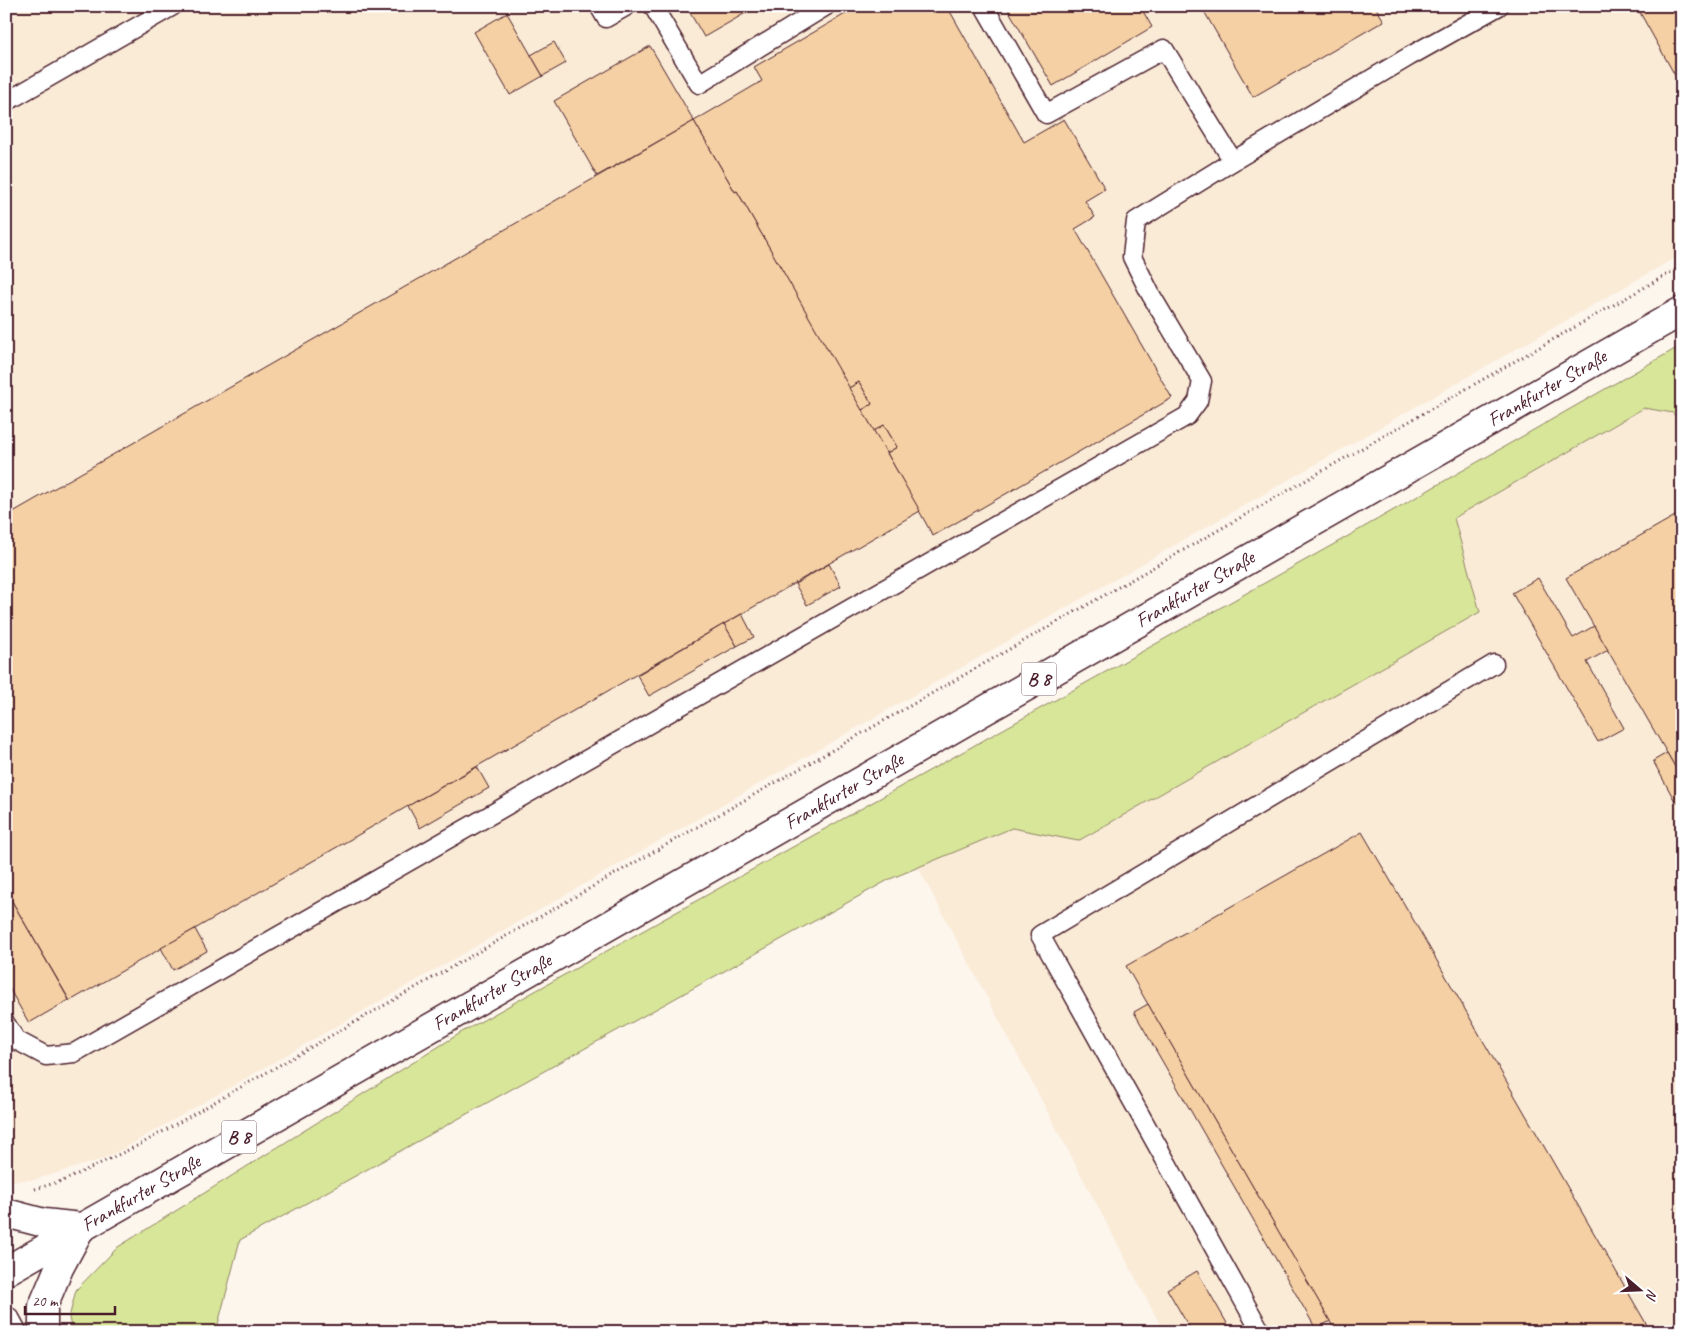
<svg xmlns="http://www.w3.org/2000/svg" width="1688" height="1338" font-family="Caveat,sans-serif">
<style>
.built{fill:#faebd7}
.green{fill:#d7e699;stroke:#908262}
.building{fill:#f4d0a4;stroke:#4a1f2b}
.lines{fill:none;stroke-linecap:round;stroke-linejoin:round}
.service-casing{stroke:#4a1f2b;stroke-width:21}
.tertiary-casing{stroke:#4a1f2b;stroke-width:31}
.secondary-casing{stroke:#4a1f2b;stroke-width:31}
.primary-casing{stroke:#4a1f2b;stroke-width:31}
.path{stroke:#4a1f2b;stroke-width:3;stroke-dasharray:1 4;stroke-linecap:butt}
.service{stroke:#fff;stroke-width:18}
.tertiary{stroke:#fff;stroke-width:28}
.secondary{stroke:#fff;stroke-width:28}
.primary{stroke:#fff;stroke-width:28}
.labels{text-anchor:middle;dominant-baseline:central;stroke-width:4;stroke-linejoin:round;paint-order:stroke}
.shield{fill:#fff;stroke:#80626b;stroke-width:1}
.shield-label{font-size:19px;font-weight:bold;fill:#4a1f2b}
.street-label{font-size:20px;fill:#4a1f2b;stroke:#fff}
</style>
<rect width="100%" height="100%" fill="#fdf6ed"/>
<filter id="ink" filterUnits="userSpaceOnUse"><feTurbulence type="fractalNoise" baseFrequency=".02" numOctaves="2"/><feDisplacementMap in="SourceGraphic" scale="10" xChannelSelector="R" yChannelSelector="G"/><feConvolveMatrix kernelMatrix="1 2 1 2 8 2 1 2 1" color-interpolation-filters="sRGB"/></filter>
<g filter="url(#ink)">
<!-- built -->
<g class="built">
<polygon points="6,6 1682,6 1682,254 121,1150 100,1160 34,1180 6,1181"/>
<polygon points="1645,408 1673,413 1682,410 1682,1332 1164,1332 917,865 1012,828 1079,841 1480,612 1454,518"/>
</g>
<!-- green -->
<polygon class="green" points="1682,345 1682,425 1673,413 1644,408 1454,518 1480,612 1078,841 1012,828 890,879 240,1240 216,1332 72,1332 69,1318 76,1290 118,1247 462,1032 1336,543"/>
<!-- building -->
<g class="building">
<polygon points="686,6 756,6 756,7 704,37"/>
<polygon points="859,6 947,6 1024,142 1064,119 1105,189 1085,201 1095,217 1075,229 1172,398 933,536 887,453 897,447 884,425 874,431 862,410 872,404 859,382 849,388 737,191 735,192 694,121 762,81 754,67"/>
<polygon points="1006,6 1140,6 1152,27 1053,86"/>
<polygon points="1201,6 1375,6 1384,21 1253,97"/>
<polygon points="1643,6 1682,6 1682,88 1638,9"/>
<polygon points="507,13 543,76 510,95 474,32"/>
<polygon points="554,42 566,63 543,76 531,55"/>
<polygon points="650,46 694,121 597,176 554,101"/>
<polygon points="694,121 735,192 737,191 920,511 70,1001 6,891 6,516"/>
<polygon points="859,382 872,404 862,410 849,388"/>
<polygon points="884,425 897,447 887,453 874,431"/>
<polygon points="1682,512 1682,779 1566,578"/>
<polygon points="829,564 841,586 807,605 795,584"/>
<polygon points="1538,578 1573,638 1594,626 1608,650 1587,662 1624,728 1598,742 1512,593"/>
<polygon points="742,614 754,637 737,646 724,624"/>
<polygon points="724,624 737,646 649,696 637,675"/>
<polygon points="1667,753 1682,779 1682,800 1676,803 1653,761"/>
<polygon points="477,767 489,788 420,828 408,806"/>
<polygon points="1362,832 1410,914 1651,1332 1336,1332 1126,966"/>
<polygon points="6,891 69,1000 29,1023 6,983"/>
<polygon points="195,929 207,951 173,970 161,948"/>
<polygon points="1148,1004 1330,1321 1316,1329 1134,1012"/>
<polygon points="1197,1271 1232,1332 1192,1332 1167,1289"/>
</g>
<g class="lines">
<!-- service casing -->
<g class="service-casing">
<g id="service">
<polyline points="599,6 606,18 627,6"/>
<polyline points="653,6 699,84 826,6"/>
<polyline points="984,6 1046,114 1164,49 1233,161 1410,56 1499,6"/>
<polyline points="6,102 173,6"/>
<polyline points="6,1024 16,1040 46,1056 74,1053 1187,416 1198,401 1202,381 1151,295 1132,257 1136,221 1233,161"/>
<polyline points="1261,1332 1040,935 1494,664"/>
</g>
</g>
<!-- tertiary casing -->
<g class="tertiary-casing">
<polyline id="tertiary" points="6,1213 44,1223 81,1227"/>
</g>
<!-- secondary casing -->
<g class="secondary-casing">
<g id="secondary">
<polyline points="6,1321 12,1332"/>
<polyline points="43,1332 43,1306 59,1268 81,1227"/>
</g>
</g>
<!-- primary casing -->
<g class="primary-casing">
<polyline id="primary" points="6,1271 1682,311"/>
</g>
<!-- path -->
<polyline class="path" points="35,1189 65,1180 141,1144 1682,266"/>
<!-- service -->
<use href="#service" class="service"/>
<!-- tertiary -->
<use href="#tertiary" class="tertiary"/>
<!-- secondary -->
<use href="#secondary" class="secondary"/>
<!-- primary -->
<use href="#primary" class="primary"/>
</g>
</g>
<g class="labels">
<!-- shield labels -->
<g class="shield">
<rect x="1021.5" y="662.5" width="35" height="33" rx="4"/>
<rect x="221.5" y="1120.5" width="35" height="33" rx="4"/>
</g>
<g class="shield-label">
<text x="1039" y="679">B 8</text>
<text x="239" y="1137">B 8</text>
</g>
<!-- street labels -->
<g class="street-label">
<text transform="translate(1547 388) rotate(-30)">Frankfurter Straße</text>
<text transform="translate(1195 589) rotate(-30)">Frankfurter Straße</text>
<text transform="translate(844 791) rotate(-30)">Frankfurter Straße</text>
<text transform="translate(492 992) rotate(-30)">Frankfurter Straße</text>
<text transform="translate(141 1193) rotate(-30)">Frankfurter Straße</text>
</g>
</g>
<!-- margin -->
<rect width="1688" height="1338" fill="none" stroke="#fff" stroke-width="25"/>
<rect x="12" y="12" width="1663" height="1313" fill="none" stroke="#4a1f2b" stroke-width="2" filter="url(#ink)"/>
<!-- north arrow -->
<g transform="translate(1640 1290) rotate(109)" stroke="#ffffff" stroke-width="4" paint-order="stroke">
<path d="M0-4L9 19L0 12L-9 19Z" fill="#4a1f2b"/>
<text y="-8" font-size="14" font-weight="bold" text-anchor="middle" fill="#4a1f2b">N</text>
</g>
<!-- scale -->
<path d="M25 1306v8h90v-8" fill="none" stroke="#4a1f2b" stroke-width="2.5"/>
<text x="32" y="1306" font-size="15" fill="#4a1f2b" stroke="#ffffff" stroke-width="4" paint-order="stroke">20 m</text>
</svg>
